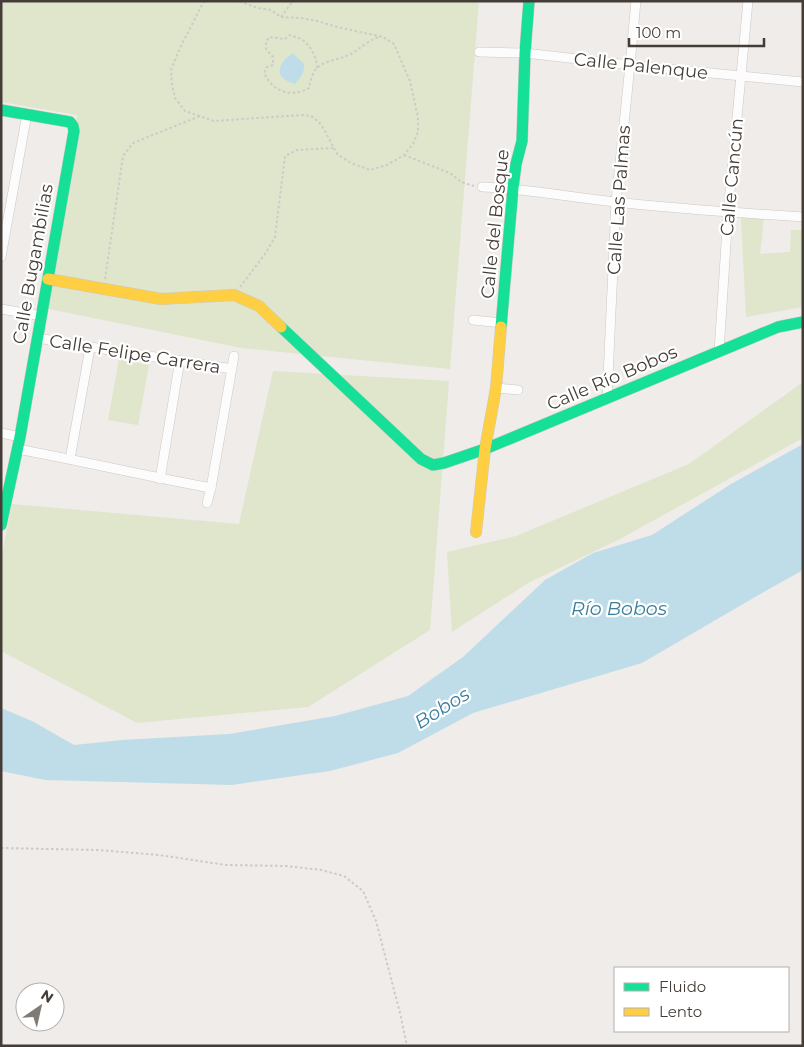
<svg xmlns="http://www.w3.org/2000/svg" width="804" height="1047" font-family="Montserrat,sans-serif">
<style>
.green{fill:#dfe6cc}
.water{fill:#bfdde8}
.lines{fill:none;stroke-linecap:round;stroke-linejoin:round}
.street-casing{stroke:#cbc8c6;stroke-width:10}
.fast-casing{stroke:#cdc8c1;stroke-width:12}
.slow-casing{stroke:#cdc8c1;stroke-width:12}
.path{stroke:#cdcac7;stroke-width:2;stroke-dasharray:2.5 2.5;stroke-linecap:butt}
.street{stroke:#fdfcfc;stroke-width:9}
.fast{stroke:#16e098;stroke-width:11}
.slow{stroke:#ffcf43;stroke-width:11}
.labels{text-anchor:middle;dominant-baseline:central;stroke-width:4.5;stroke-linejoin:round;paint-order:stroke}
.street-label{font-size:18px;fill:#443d37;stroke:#fff}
.water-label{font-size:19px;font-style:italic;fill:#3b7e9c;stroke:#fff}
</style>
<rect width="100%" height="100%" fill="#efece9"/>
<!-- green -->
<g class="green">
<polygon points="1,1 479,1 450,369 241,348 49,309 77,115 1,102"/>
<polygon points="764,217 760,254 790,252 791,230 803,230 803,307 746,317 741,218"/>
<polygon points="119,359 149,365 138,425 108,420"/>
<polygon points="273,371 449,381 430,630 308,707 137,723 1,651 1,559 12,504 239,524"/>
<polygon points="803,382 803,438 618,540 528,583 452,632 447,552 516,536 689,464"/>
</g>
<!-- water -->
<g class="water">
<path d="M293,53L304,64C305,73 300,78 295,84C273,78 277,63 293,53Z"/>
<polygon points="803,444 803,570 755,597 642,663 473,713 398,753 330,771 232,785 45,780 1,771 1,708 32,721 74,745 122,740 229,734 335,716 408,696 463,657 545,580 593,553 652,535 731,484"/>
</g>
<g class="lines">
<!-- street casing -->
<g class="street-casing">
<g id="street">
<polyline points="479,52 525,53 630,65 803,82"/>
<path d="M482,187C527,189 571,197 615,202C678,209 740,213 803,217"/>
<polyline points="1,257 27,114"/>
<polyline points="1,309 42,316"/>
<polyline points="473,320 502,323"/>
<path d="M38,338C102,350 167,358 232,369"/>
<polyline points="719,352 728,213 748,1"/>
<polyline points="496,388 518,390"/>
<polyline points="607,399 616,202 630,65 636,1"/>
<polyline points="1,433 20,437"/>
<path d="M17,449C82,461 146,476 211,488"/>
<polyline points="70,459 90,348"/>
<polyline points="160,479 180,360"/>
<polyline points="207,503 211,488 234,356"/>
</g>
</g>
<!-- fast casing -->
<g class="fast-casing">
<g id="fast">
<polyline points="1,110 70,122 73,126 74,131 20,437 1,525"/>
<polyline points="281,327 421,459 433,465 444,463 485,449 778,327 803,322"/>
<polyline points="501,327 513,188 516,164 522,141 525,53 529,1"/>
</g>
</g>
<!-- slow casing -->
<g class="slow-casing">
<g id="slow">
<polyline points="48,279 161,299 234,295 259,306 281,327"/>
<polyline points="476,532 485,449 496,388 501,327"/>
</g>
</g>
<!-- path -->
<g class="path">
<polyline points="205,1 203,3 180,48 171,70 172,85 175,98 185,111 214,121 302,115 311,116 319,122 325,131 337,154 351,163 370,170 387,165 404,155 413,144 418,132 418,117 410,81 394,44 383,37 337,27 317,21 301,18 281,17 271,10 258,8 239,1"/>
<polyline points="281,17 293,1"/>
<path d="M317,68C317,59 312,48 305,42C301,38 295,37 290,35L285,39L269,37L266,42V49L273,57V65L267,67L264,73C273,92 291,98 309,88C310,82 312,74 316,69C323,61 337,60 346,56C358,52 369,38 381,37"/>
<polyline points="404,155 450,173 461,182 474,186"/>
<polyline points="105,279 123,156 133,143 200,116"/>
<polyline points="240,287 265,254 275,237 285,156 297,150 333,148"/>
<polyline points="1,848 98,850 159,855 226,865 286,866 321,870 344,876 363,891 376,921 400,1013 407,1046"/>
</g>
<!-- street -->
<use href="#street" class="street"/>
<!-- fast -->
<use href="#fast" class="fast"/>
<!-- slow -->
<use href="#slow" class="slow"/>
</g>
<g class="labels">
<!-- street labels -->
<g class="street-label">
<text transform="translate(641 66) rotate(6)">Calle Palenque</text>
<text transform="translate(732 177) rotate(-85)">Calle Cancún</text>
<text transform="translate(619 200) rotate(-86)">Calle Las Palmas</text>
<text transform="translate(495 224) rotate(-84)">Calle del Bosque</text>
<text transform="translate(33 264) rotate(-80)">Calle Bugambilias</text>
<text transform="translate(135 354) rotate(9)">Calle Felipe Carrera</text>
<text transform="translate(612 378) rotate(-23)">Calle Río Bobos</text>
</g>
<!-- water labels -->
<g class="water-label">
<text x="619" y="608">Río Bobos</text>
<text transform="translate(442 708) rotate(-32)">Bobos</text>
</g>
</g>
<!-- border -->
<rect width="804" height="1047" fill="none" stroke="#443d37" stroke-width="5"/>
<!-- legend -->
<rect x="614" y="967" width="175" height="65" fill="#ffffff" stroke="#b4b1af"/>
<rect x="624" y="983" width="25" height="8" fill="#16e098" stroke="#b4b1af"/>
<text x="659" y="992" font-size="15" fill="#443d37">Fluido</text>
<rect x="624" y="1008" width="25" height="8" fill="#ffcf43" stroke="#b4b1af"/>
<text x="659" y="1017" font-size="15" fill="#443d37">Lento</text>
<!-- north arrow -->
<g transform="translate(40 1007) rotate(34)"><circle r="24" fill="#ffffff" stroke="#b4b1af"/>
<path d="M0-4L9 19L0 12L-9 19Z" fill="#807a75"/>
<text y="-8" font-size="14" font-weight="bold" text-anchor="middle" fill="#443d37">N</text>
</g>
<!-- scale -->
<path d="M629 38v8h135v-8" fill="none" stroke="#443d37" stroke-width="2.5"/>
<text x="636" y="38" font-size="15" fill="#443d37" stroke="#ffffff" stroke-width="4" paint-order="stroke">100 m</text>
</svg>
